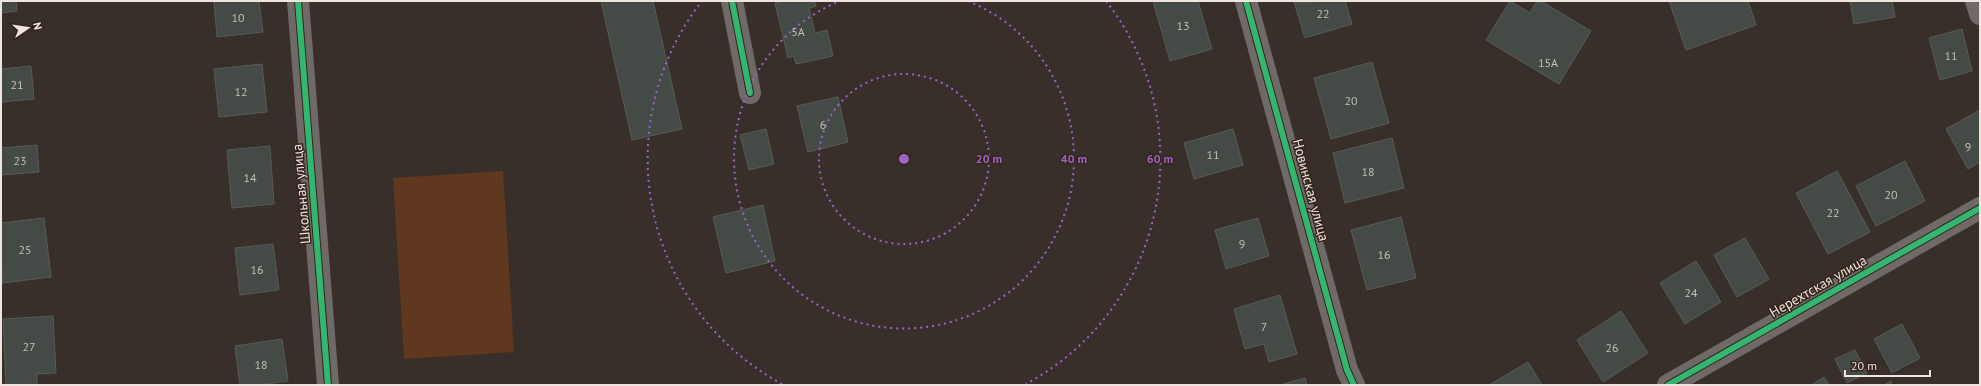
<svg xmlns="http://www.w3.org/2000/svg" width="1981" height="386" font-family="'PT Sans',sans-serif">
<style>
.green{fill:#60371f}
.building{fill:#444a45;stroke:#5b5a57}
.lines{fill:none;stroke-linecap:round;stroke-linejoin:round}
.minor{stroke:#6f6a67;stroke-width:22}
.cycleway-casing{stroke:#34241b;stroke-width:8}
.cycleway{stroke:#33b770;stroke-width:6}
.ring{fill:none;stroke:#9e63c9;stroke-width:2;stroke-dasharray:2 4}
.labels{text-anchor:middle;dominant-baseline:central;stroke-width:3;stroke-linejoin:round;paint-order:stroke}
.number-label{font-size:12px;fill:#c5beb8}
.street-label{font-size:14px;fill:#f0e4df;stroke:#34241b}
.centre{fill:#9e63c9;stroke:#34241b;stroke-width:2}
.ring-label{font-size:12px;text-anchor:middle;font-weight:bold;fill:#9e63c9;stroke:#34241b;stroke-width:3;stroke-linejoin:round;paint-order:stroke}
</style>
<rect width="100%" height="100%" fill="#382f2b"/>
<!-- green -->
<polygon class="green" points="503,171 514,352 404,359 393,178"/>
<!-- building -->
<g class="building">
<polygon points="1,1 16,1 17,11 1,13"/>
<polygon points="214,1 259,1 263,32 217,37"/>
<polygon points="601,1 653,1 682,129 632,140"/>
<polygon points="784,1 814,1 816,6 809,8 815,33 827,30 833,56 796,64 794,56 788,58 775,3"/>
<polygon points="1153,1 1198,1 1212,49 1170,61"/>
<polygon points="1345,1 1352,24 1305,38 1294,2"/>
<polygon points="1510,1 1530,13 1537,1 1541,1 1591,31 1559,84 1486,40"/>
<polygon points="1669,1 1748,1 1756,25 1686,50"/>
<polygon points="1850,1 1892,1 1895,17 1854,24"/>
<polygon points="1962,29 1972,71 1940,80 1929,38"/>
<polygon points="1372,62 1389,123 1331,139 1314,78"/>
<polygon points="262,64 267,112 219,117 214,69"/>
<polygon points="31,66 34,99 1,102 1,69"/>
<polygon points="838,97 848,142 808,152 797,106"/>
<polygon points="1980,110 1980,162 1968,169 1946,129"/>
<polygon points="766,129 774,164 749,170 740,135"/>
<polygon points="1233,129 1243,165 1194,179 1184,143"/>
<polygon points="1392,138 1404,188 1345,203 1333,153"/>
<polygon points="37,145 39,172 1,175 1,148"/>
<polygon points="270,146 274,204 232,208 227,150"/>
<polygon points="1905,161 1925,201 1876,226 1856,186"/>
<polygon points="1837,171 1870,232 1828,254 1796,193"/>
<polygon points="763,205 775,261 726,273 713,217"/>
<polygon points="1401,217 1416,278 1367,290 1351,230"/>
<polygon points="44,218 51,277 2,283 1,223"/>
<polygon points="1258,218 1269,256 1226,269 1215,230"/>
<polygon points="1745,238 1769,279 1737,297 1714,255"/>
<polygon points="273,244 279,290 240,295 235,248"/>
<polygon points="1696,261 1721,302 1685,324 1660,283"/>
<polygon points="1280,295 1297,354 1269,362 1264,344 1245,349 1234,309"/>
<polygon points="1621,311 1648,353 1603,382 1577,340"/>
<polygon points="53,316 56,373 37,374 37,385 6,385 3,319"/>
<polygon points="1902,324 1920,358 1892,373 1874,339"/>
<polygon points="282,339 288,381 259,385 240,385 235,346"/>
<polygon points="1855,350 1867,373 1847,383 1835,359"/>
<polygon points="1528,362 1542,385 1489,385"/>
<polygon points="1824,377 1829,385 1811,385"/>
<polygon points="1305,378 1307,385 1280,385"/>
<polygon points="1891,381 1892,385 1884,385"/>
</g>
<g class="lines">
<!-- minor -->
<g class="minor">
<polyline points="298,1 328,385"/>
<polyline points="732,1 750,93"/>
<polyline points="1246,1 1347,370 1354,385"/>
<polyline points="1976,1 1980,14"/>
<polyline points="1668,385 1980,208"/>
</g>
<!-- cycleway casing -->
<g class="cycleway-casing">
<g id="cycleway">
<polyline points="298,1 328,385"/>
<polyline points="732,1 750,93"/>
<polyline points="1246,1 1347,370 1354,385"/>
<polyline points="1668,385 1980,208"/>
</g>
</g>
<!-- cycleway -->
<use href="#cycleway" class="cycleway"/>
</g>
<!-- distance rings -->
<g class="ring">
<circle cx="904" cy="159" r="85"/>
<path d="M968 1A170 170 0 1 1 840 1"/>
<path d="M782 384A256 256 0 0 1 702 1M1106 1A256 256 0 0 1 1026 384"/>
</g>
<g class="labels">
<!-- number labels -->
<g class="number-label">
<text x="1323" y="13">22</text>
<text x="238" y="17">10</text>
<text x="1183" y="25">13</text>
<text x="798" y="31">5А</text>
<text x="1951" y="55">11</text>
<text x="1548" y="62">15А</text>
<text x="17" y="84">21</text>
<text x="241" y="91">12</text>
<text x="1351" y="100">20</text>
<text x="823" y="124">6</text>
<text x="1968" y="146">9</text>
<text x="1213" y="154">11</text>
<text x="20" y="160">23</text>
<text x="1368" y="171">18</text>
<text x="250" y="177">14</text>
<text x="1891" y="194">20</text>
<text x="1833" y="212">22</text>
<text x="1242" y="243">9</text>
<text x="25" y="249">25</text>
<text x="1384" y="254">16</text>
<text x="257" y="269">16</text>
<text x="1691" y="292">24</text>
<text x="1264" y="326">7</text>
<text x="29" y="346">27</text>
<text x="1612" y="347">26</text>
<text x="261" y="364">18</text>
</g>
<!-- street labels -->
<g class="street-label">
<text transform="translate(1311 190) rotate(75)">Новинская улица</text>
<text transform="translate(301 194) rotate(-95)">Школьная улица</text>
<text transform="translate(1818 286) rotate(-30)">Нерехтская улица</text>
</g>
</g>
<circle cx="904" cy="159" r="6" class="centre"/>
<g class="ring-label">
<text x="989" y="163">20 m</text>
<text x="1074" y="163">40 m</text>
<text x="1160" y="163">60 m</text>
</g>
<!-- border -->
<rect width="1981" height="386" fill="none" stroke="#f0e4df" stroke-width="4"/>
<!-- north arrow -->
<g transform="translate(28 28) rotate(77)" stroke="#34241b" stroke-width="3" paint-order="stroke">
<path d="M0-3L7 15L0 10L-7 15Z" fill="#f0e4df"/>
<text y="-6" font-size="11" font-weight="bold" text-anchor="middle" fill="#f0e4df">N</text>
</g>
<!-- scale -->
<path d="M1845 370v6h85v-6" fill="none" stroke="#f0e4df" stroke-width="2"/>
<text x="1851" y="370" font-size="12" fill="#f0e4df" stroke="#34241b" stroke-width="3" paint-order="stroke">20 m</text>
</svg>
